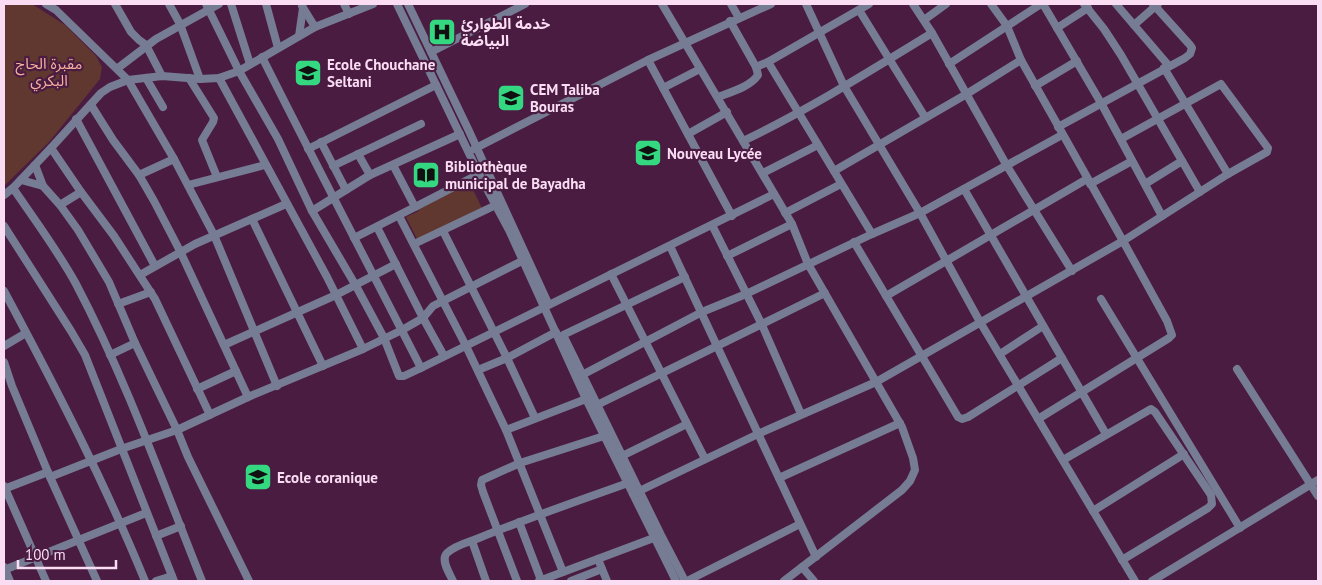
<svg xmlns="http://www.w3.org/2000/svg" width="1322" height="585" font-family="'PT Sans','Noto Sans Arabic',sans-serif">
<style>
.green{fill:#60382f}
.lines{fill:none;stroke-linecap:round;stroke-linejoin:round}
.minor{stroke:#767c93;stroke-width:8}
.labels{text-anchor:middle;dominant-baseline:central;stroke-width:4.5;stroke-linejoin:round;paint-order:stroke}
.poi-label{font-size:15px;font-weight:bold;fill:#fadcf3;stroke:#4a1c42;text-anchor:start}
.park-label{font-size:15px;fill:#f6af9d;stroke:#4a1c42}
</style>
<rect width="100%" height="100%" fill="#4a1c42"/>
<!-- green -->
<g class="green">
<polygon points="4,4 32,4 65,25 96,56 102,67 100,79 49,142 4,186"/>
<polygon points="469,182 482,208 417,239 406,217 419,211 417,207"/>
</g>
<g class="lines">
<!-- minor -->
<g class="minor">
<polyline points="46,4 56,10 128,80 174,159 214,235 277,386"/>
<polyline points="115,4 131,32 139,40 146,45 162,76"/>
<polyline points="169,4 180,24 200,79"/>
<polyline points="206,4 239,71 278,139 312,211 356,286 384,338 399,376 404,376 421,368 774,194"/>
<polyline points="231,4 250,64"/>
<polyline points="266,4 278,48"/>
<polyline points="344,4 349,14"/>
<polyline points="397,4 479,174 509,230 586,399 676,581"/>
<polyline points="408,4 469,131 547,301"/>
<polyline points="662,4 792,224 808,264 902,427 913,458 915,470 910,481 902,490 784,581"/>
<polyline points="731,4 739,18"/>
<polyline points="806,4 844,86 920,213 980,322 1135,581"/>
<polyline points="913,4 932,33 1007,166 1072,271"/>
<polyline points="1043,4 1101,103 1162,216"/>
<polyline points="1084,4 1104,29 1121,55 1200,192"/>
<polyline points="1116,4 1169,66"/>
<polyline points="302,6 315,27"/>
<polyline points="859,10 925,117"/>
<polyline points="924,20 946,4"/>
<polyline points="1134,25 1158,4"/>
<polyline points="1057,28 1088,8"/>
<polyline points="299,36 303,8"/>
<polyline points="431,52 525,4"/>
<path d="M262,57C314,161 368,264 421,368"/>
<polyline points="648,60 732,216"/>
<polyline points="768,62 872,234"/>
<polyline points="949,64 1041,4"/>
<polyline points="756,67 768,62 869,4"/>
<polyline points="118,68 156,39 219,4"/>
<polyline points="1164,68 1228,174"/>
<polyline points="146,78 163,107"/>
<polyline points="189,78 214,118 213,122 202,140 217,177"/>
<polyline points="219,78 327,277 363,349"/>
<polyline points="1035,86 1077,61"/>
<polyline points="663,88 700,69"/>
<path d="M718,97C731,92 750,87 758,75L756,67L730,21"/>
<polyline points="91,105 113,140 139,175 154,201 180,251 248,397"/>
<polyline points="76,119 155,266"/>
<polyline points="1058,127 1185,58 1190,54 1192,48 1190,45 1153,4"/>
<polyline points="688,134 727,112"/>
<path d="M743,141C808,110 870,71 932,33"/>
<polyline points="321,142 346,190"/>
<polyline points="51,148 81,192 114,236 155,299 210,415"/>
<polyline points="308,149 436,85"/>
<polyline points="474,149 648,60 771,4"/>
<polyline points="358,154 370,175"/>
<polyline points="35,165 43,186 60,205 78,230 109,282 135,343 177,430 188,457 249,581"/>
<polyline points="333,166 421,124"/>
<polyline points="834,171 965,95 1021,60"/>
<polyline points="763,173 818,145"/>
<polyline points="139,175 174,159"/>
<polyline points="21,180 43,186"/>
<polyline points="1090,184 1132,161"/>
<polyline points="1145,184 1182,161"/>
<polyline points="188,185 265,165"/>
<path d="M13,188C34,219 58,251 76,284C126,379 162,481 202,581"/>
<polyline points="964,189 1106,434"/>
<polyline points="4,195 13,188 51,148 101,93 110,87 128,80 162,76 200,79 219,78 239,71 315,27 373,4"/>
<polyline points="60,205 81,192"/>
<polyline points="415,207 479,174"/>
<polyline points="312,211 370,175 460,134"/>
<polyline points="785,213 841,184"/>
<polyline points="399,216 466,346 506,430 586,399"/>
<polyline points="252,219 323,366"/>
<polyline points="712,225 762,325 801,414"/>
<polyline points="4,226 71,331 85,355 174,581"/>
<polyline points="377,227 423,318 444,356"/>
<polyline points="443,231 507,358 535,418"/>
<polyline points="354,238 415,207 393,165"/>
<polyline points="854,242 958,417 962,419 968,417 1062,358"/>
<polyline points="414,244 496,205"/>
<polyline points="670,246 816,557"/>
<polyline points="727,256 792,224"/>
<polyline points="611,274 705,459"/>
<polyline points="140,275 195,244 286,204"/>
<path d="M4,291C55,386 104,481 145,581"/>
<polyline points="886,296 1087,179"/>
<polyline points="1101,299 1240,528"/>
<polyline points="118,304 151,292"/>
<polyline points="563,335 685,277"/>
<polyline points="565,339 661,535 685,581"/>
<polyline points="224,345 336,295 396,264"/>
<polyline points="4,346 26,333"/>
<polyline points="1000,354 1043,326"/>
<polyline points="110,355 135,343"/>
<polyline points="4,362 12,386 50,477 121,449 177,430 248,397 363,349 402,330 423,318 433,306 522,261"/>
<polyline points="1237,369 1318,496"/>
<polyline points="478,370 507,358 556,332"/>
<polyline points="582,375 702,312 746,294 872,234 920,213 1062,135"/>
<polyline points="197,389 236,371"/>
<polyline points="597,405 825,293"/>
<polyline points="1038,419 1169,338 1172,335 1167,321 1123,241 1228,174 1267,152 1268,148 1221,84 1121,139"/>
<polyline points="506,430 563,572"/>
<polyline points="622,456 687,424"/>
<polyline points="1063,460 1151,409 1155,412 1211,495 1212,504 1208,508 1122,560"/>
<polyline points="50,477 97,581"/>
<polyline points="779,478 900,423"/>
<polyline points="4,486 46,581"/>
<polyline points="4,489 48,472"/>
<polyline points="633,494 758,434 876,382 1123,241 1021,60 1007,26 991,4"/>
<polyline points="1093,511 1184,454"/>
<polyline points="519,522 541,580"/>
<polyline points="156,536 181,526"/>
<polyline points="472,541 486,581"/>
<polyline points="4,567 10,581"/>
<polyline points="802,567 814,581"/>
<polyline points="602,569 607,581"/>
<polyline points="4,570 146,513"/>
<polyline points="156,581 172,576"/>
<path d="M453,581C450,574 440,560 447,553C455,545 469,542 479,538C528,518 578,501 628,483"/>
<polyline points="517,581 483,492 481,485 482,480 520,463 604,436"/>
<polyline points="539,581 659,536"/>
<polyline points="571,581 602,569 598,559"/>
<polyline points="687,581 800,524"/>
<polyline points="1152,581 1318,480"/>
</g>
</g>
<!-- icons -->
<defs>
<g id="hospital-square" transform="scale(1.4375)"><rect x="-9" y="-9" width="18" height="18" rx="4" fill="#34d881" stroke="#4a1c42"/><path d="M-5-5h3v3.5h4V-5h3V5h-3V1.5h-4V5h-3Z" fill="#111"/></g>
<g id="school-square" transform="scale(1.4375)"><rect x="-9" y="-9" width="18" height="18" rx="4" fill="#34d881" stroke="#4a1c42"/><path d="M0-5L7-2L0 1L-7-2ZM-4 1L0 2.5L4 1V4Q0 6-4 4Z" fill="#111"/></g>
<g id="library-square" transform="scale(1.4375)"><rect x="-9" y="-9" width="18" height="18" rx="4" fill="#34d881" stroke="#4a1c42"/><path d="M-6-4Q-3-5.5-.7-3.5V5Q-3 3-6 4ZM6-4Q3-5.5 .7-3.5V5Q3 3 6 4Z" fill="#111"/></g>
</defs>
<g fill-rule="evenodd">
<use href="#hospital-square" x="442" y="32"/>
<use href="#school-square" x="308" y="73"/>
<use href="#school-square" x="511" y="98"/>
<use href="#school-square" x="648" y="153"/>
<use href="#library-square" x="426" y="175"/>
<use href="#school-square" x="258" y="477"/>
</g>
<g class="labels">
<!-- poi labels -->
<g class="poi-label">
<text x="461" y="23">خدمة الطوارئ<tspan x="461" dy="17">البياضة</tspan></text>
<text x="327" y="64">Ecole Chouchane<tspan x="327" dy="17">Seltani</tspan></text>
<text x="530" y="89">CEM Taliba<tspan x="530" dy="17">Bouras</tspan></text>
<text x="667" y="153">Nouveau Lycée</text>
<text x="445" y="166">Bibliothèque<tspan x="445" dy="17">municipal de Bayadha</tspan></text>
<text x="277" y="477">Ecole coranique</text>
</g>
<!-- park labels -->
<g class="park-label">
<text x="49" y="63">مقبرة الحاج<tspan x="49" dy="17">البكري</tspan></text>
</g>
</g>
<!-- border -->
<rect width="1322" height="585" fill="none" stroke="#fadcf3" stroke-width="10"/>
<!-- scale -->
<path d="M18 560v8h98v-8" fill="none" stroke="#fadcf3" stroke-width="2.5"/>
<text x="25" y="560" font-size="15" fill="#fadcf3" stroke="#4a1c42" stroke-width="4" paint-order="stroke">100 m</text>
</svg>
